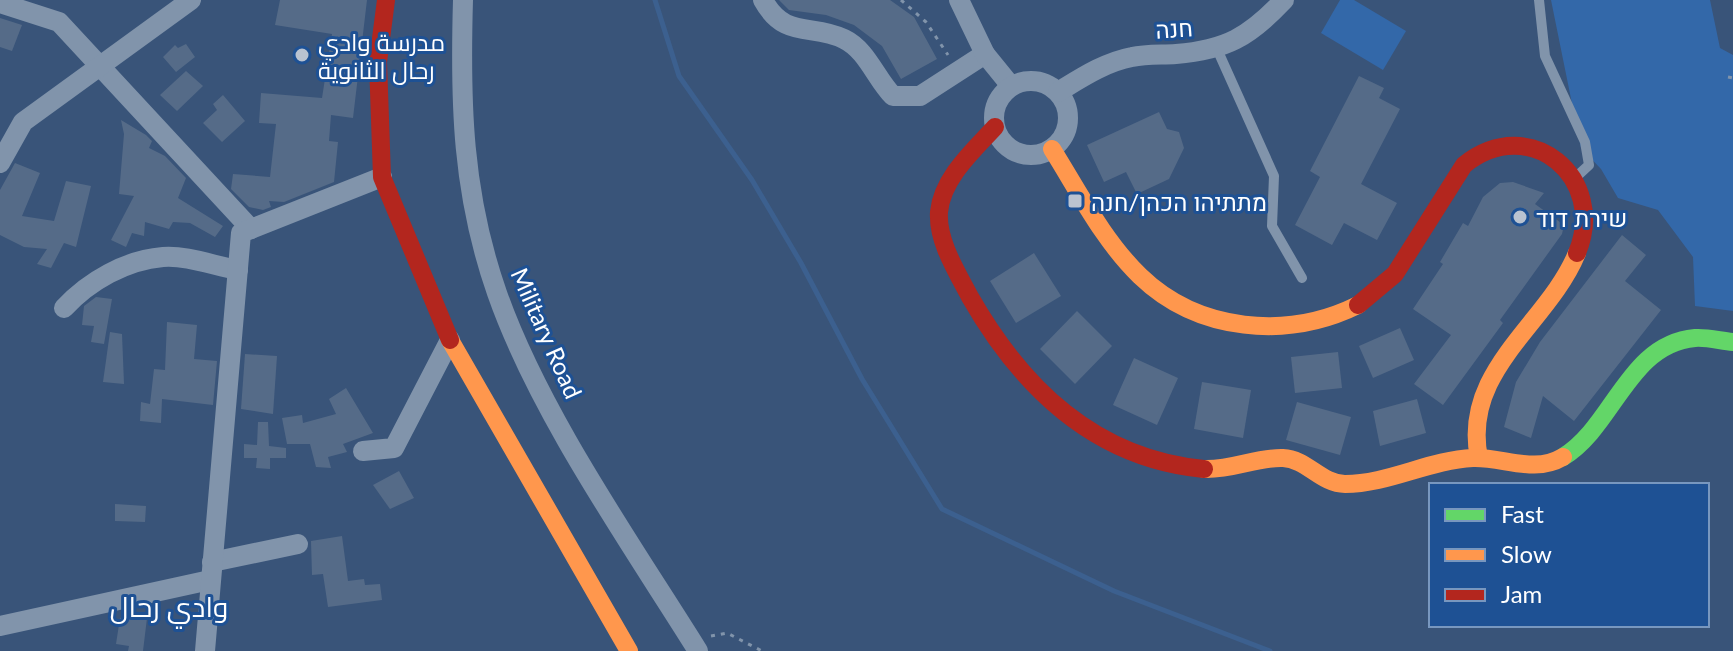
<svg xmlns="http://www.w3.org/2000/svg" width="1733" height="651" font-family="Lato,Cairo,Heebo,sans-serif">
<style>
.green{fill:#3368a9}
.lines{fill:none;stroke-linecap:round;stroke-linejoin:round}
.stream{stroke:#3c608f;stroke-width:5}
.building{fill:#556b88}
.path{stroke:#8194ab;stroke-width:3;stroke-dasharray:4 6;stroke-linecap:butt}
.lane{stroke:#8194ab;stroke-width:10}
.street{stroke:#8194ab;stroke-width:20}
.fast{stroke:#63d668;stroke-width:18}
.slow{stroke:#ff974d;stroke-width:18}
.jam{stroke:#b3261e;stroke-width:18}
.poi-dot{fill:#bac3d0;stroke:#1e5194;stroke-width:3}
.labels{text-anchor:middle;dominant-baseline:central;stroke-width:6;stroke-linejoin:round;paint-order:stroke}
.street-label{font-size:24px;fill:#fff;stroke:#1e5194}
.poi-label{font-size:24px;fill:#fff;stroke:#1e5194;text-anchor:start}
.quarter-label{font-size:28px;fill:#fff;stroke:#1e5194}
</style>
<rect width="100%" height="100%" fill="#395479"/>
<!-- green -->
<g class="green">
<polygon points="1340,0 1354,0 1406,31 1383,70 1321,33"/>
<polygon points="1551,0 1710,0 1720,48 1733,55 1733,311 1695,306 1693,257 1658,210 1618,198 1601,169 1581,148"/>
</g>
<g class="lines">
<!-- stream -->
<polyline class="stream" points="655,0 679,76 752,180 801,263 862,379 942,509 1114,591 1270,651"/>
</g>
<!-- building -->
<g class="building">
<polygon points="280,0 367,0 353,118 331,115 329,141 338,142 334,182 284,202 269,201 271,207 263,210 249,207 231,189 233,174 270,177 276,124 259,123 261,93 322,98 332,34 275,25"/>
<polygon points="779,0 890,0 914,17 937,59 901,79 882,46 854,25 826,15 789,10"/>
<polygon points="0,18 22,25 12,51 0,47"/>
<polygon points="186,44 195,57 176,72 163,57 175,45 178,48"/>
<polygon points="186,71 203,86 177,111 160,95"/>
<polygon points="1359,76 1384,88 1379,98 1400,109 1361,184 1397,203 1377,240 1344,223 1332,245 1295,225 1320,177 1310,171"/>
<polygon points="223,95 245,121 222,142 203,123 217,110 213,104"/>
<polygon points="1159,112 1167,129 1179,132 1184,148 1169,179 1137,194 1126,172 1104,182 1087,145"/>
<polygon points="121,120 146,135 152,141 149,148 165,156 186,178 178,198 223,226 215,237 190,223 173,222 169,229 145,222 144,236 132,233 126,247 111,240 134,196 119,194 124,134"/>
<polygon points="15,163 40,173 22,216 54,221 66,181 91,186 76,247 64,243 51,268 37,264 47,249 24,247 0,235 0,190"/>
<polygon points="1513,182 1544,193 1535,204 1564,225 1562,234 1500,320 1503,323 1443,405 1414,384 1451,335 1413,309 1443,264 1440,262 1463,223 1468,226 1483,197 1500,183"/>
<polygon points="1622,235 1646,255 1625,281 1661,310 1574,421 1543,396 1531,438 1504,427 1516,382 1540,342"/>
<polygon points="1034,253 1061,296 1016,323 990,281"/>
<polygon points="96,297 112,299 104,344 91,342 94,326 82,325 84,306"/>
<polygon points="1077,311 1112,346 1075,384 1040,349"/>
<polygon points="167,322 197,325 194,359 217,361 213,405 162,399 161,423 140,421 141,402 150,404 154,369 165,370"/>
<polygon points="1400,328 1414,360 1373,378 1359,346"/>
<polygon points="110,332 122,334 124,384 103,382"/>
<polygon points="1338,352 1342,388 1295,393 1291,357"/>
<polygon points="245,354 277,356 273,414 241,409"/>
<polygon points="1134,358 1178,378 1157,425 1113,405"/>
<polygon points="1202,382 1251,390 1243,438 1194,429"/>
<polygon points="346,388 373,433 343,444 347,452 328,457 331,468 316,467 310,444 287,444 282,418 302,415 303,423 336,414 329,399"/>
<polygon points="1417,399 1426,433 1380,446 1373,411"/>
<polygon points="1297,402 1351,417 1340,455 1286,440"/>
<polygon points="258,422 268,422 269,446 286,448 286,458 270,458 270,469 256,468 257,458 244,458 244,444 257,445"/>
<polygon points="399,471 414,498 390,509 373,485"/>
<polygon points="115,504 146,506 145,522 115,521"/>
<polygon points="342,536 348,581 364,579 365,585 380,584 382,600 328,607 323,574 312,575 311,541"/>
<polygon points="130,616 147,618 143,651 128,651 129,646 116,644 120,618"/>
</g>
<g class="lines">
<!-- path -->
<g class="path">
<polyline points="901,0 926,22 948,55"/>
<polyline points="1728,77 1733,78"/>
<polyline points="711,636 727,633 762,651"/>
</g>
<!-- lane -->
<g class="lane">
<polyline points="1539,0 1545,56 1585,142 1589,165 1575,178"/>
<polyline points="1217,49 1274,176 1272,226 1302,278"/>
</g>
<!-- street -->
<g class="street">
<path d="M463,0C460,103 462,193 497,293C539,413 630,542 698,651"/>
<path d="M763,0C785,40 812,23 844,39C867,50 876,79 893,96H920L985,54"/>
<polyline points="959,0 985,54 1011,86"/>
<polyline points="0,3 59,22 251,229"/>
<circle cx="1031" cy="118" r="37"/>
<path d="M1058,92C1081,78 1105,62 1132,57C1146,54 1161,55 1176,54C1226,50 1249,37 1284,0"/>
<polyline points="0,163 23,122 191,0"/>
<path d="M64,308C89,281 126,260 163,257C186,255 215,266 238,270"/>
<polyline points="363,451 394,448 450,340"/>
<polyline points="212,562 298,544"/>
<polyline points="0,626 210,580"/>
<polyline points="205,651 241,233 382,177"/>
</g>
<!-- fast -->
<path class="fast" d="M1563,457C1614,426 1628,344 1695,338C1707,337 1721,341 1733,342"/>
<!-- slow -->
<g class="slow">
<path d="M1052,149C1079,192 1103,240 1140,276C1198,332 1287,340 1358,305"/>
<polyline points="450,340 629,651"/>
<path d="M1479,458C1461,370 1548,324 1577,253"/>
<path d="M1204,469C1233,470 1257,457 1283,458C1307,459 1321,484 1345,484C1388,484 1429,460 1473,458C1504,457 1534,474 1563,457"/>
</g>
<!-- jam -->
<g class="jam">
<polyline points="386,0 378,62 382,177 450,340"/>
<path d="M995,127C974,150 942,178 939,212C937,241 957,272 970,297C1022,388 1095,459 1204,469"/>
<path d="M1358,305L1395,274L1464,165C1530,112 1608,178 1577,253"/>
</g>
</g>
<!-- markers -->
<g class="poi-dot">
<circle cx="302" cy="55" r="8"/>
<rect x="1067" y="193" width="16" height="16" rx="4"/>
<circle cx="1520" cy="217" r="8"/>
</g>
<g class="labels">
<!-- street labels -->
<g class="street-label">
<text transform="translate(1174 28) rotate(-4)">חנה</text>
<text transform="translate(547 333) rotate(66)">Military Road</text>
</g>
<!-- poi labels -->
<g class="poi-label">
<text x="318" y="41">مدرسة وادي<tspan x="318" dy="28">رحال الثانوية</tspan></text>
<text x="1091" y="201">מתתיהו הכהן/חנה</text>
<text x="1536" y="217">שירת דוד</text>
</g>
<!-- quarter labels -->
<g class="quarter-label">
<text x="169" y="606">وادي رحال</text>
</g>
</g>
<!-- legend -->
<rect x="1429" y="483" width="280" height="144" fill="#1e5194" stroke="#7897bf" stroke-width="2"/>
<rect x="1445" y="509" width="40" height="12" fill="#63d668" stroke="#7897bf" stroke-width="2"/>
<text x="1501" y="523" font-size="24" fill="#ffffff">Fast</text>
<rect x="1445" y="549" width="40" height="12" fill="#ff974d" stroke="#7897bf" stroke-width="2"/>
<text x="1501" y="563" font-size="24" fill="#ffffff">Slow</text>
<rect x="1445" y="589" width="40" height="12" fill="#b3261e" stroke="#7897bf" stroke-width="2"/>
<text x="1501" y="603" font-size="24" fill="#ffffff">Jam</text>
</svg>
